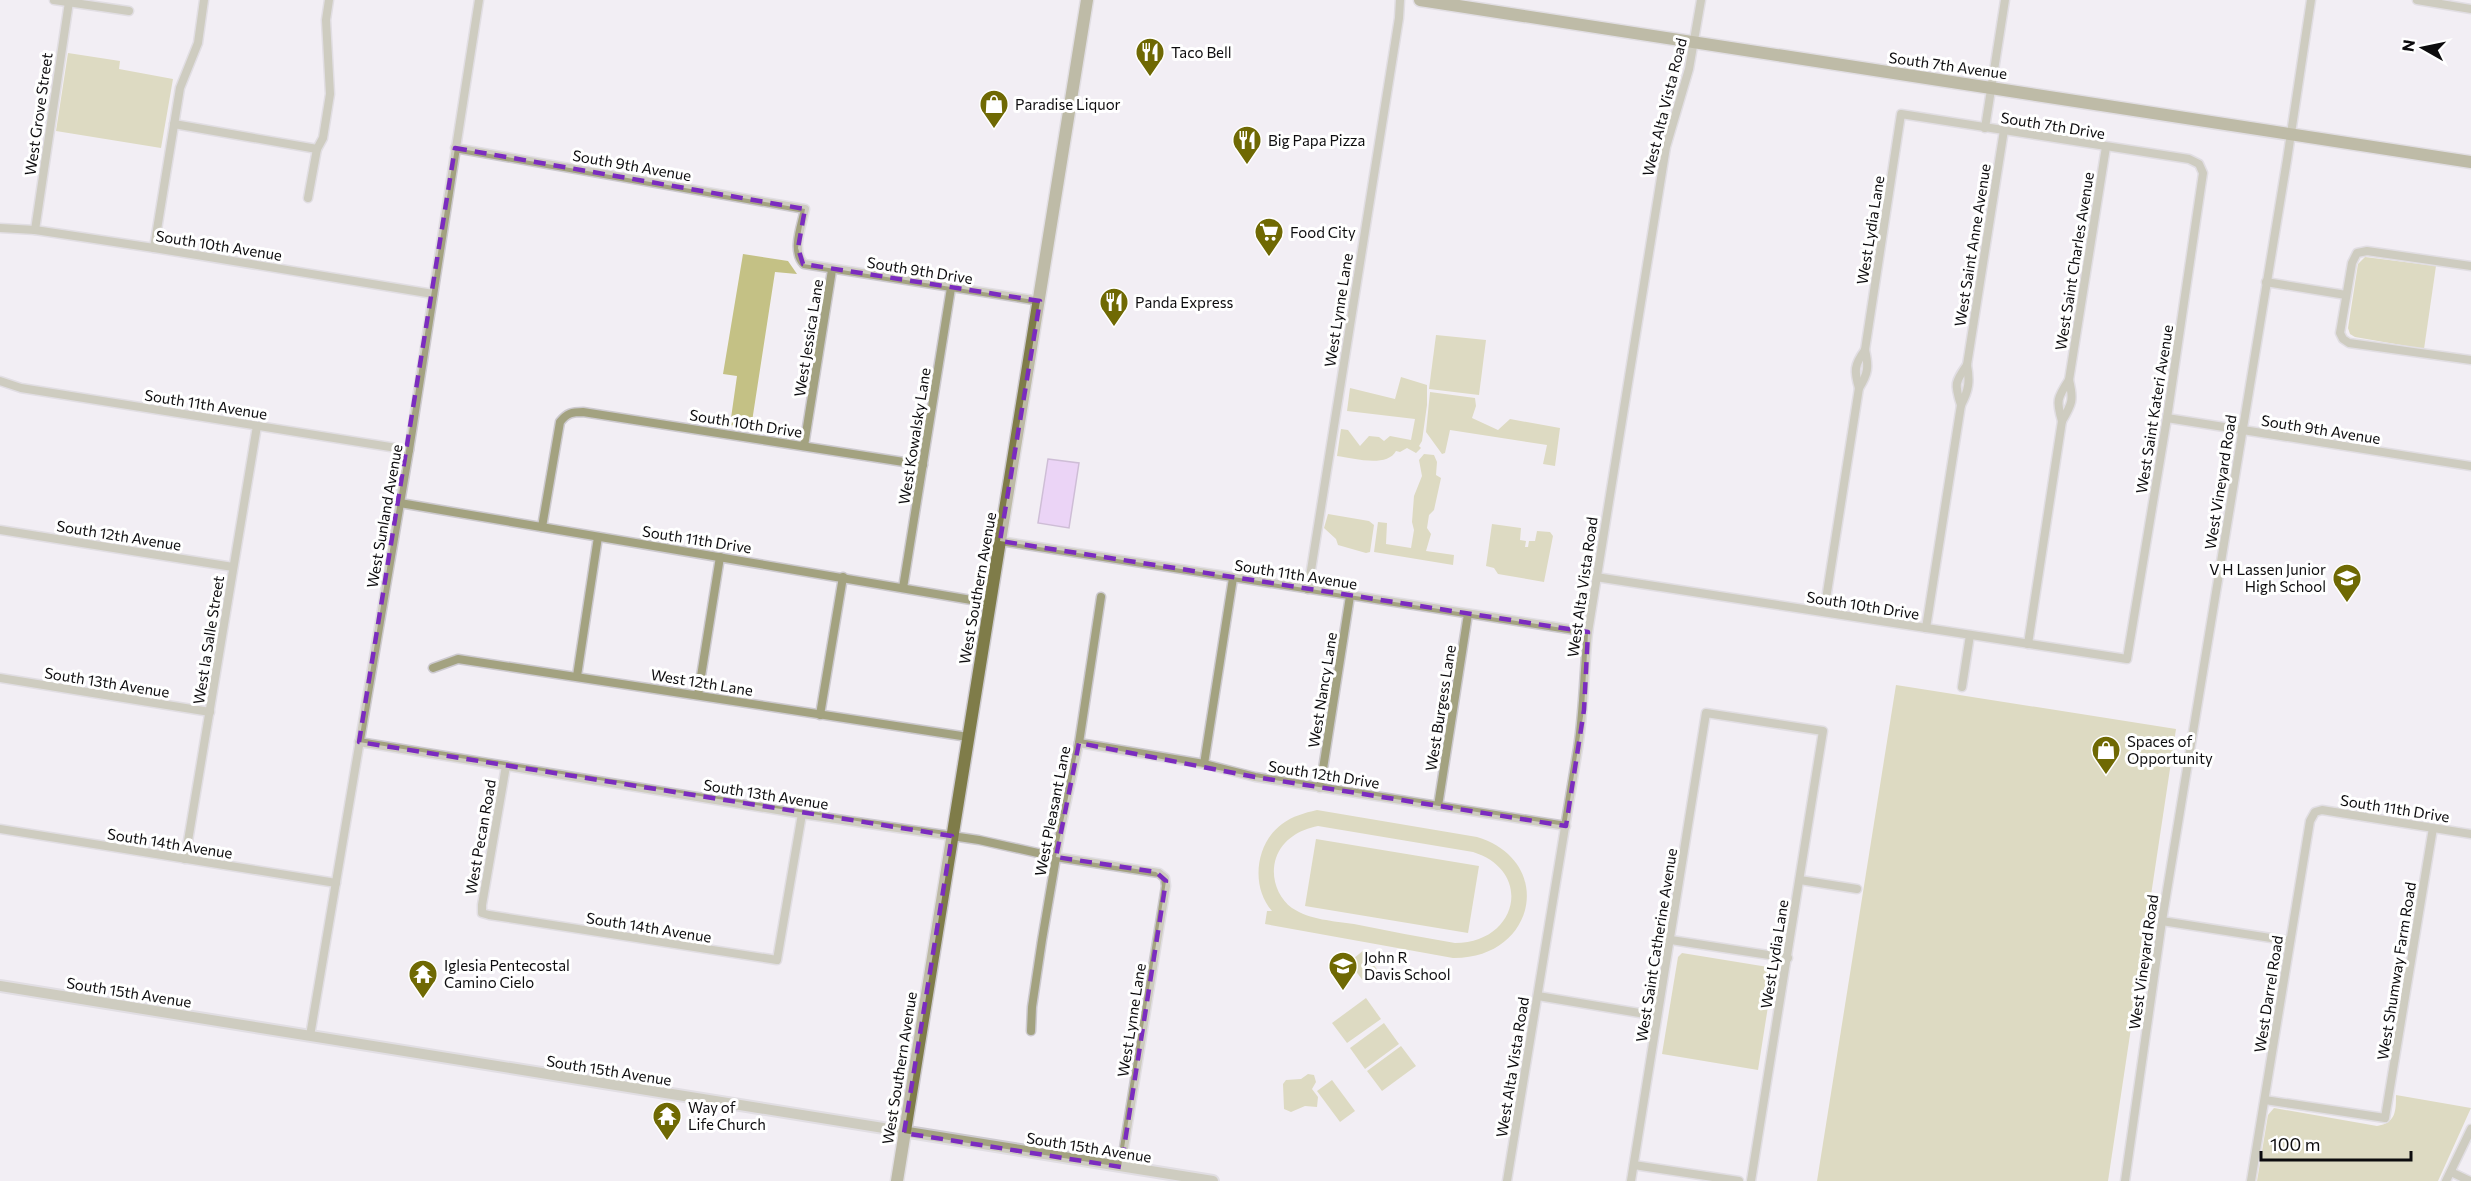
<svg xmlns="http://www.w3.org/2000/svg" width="2471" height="1181" font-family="Commissioner,sans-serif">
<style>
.green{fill:#c4c185;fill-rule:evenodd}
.water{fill:#e3b4f8;stroke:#a382b2;stroke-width:1.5}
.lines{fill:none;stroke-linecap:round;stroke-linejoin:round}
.minor-casing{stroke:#cdcacf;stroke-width:11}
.tertiary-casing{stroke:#cdcacf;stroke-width:14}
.secondary-casing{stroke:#cdcacf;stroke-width:15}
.minor{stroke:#a3a280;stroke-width:8}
.tertiary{stroke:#a3a280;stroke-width:10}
.secondary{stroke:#7f7c49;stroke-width:12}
.marked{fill:none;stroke:#7b2cbf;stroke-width:4.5;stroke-dasharray:12 8;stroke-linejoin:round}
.labels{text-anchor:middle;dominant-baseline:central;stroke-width:6;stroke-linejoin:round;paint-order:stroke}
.poi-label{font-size:15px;fill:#0d0c0e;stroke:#fff;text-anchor:start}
.street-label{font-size:15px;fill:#0d0c0e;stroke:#fff}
</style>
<rect width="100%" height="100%" fill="#f2eef4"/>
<!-- green -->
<g class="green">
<polygon points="68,53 120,61 119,69 173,79 161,148 56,131"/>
<polygon points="743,254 788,261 797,274 775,272 751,428 730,425 737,376 723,374"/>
<polygon points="2365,257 2436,266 2424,349 2355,337 2350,334 2348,328 2358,264"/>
<polygon points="1436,335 1486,340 1479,395 1429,389"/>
<path d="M1401,377L1427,385V405L1422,441L1419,446L1421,448L1416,453L1407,448L1400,452L1396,451C1387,468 1353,458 1337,456L1341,429L1348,430L1360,446L1369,436L1379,437L1384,441L1390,436L1411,440L1415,419L1347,411L1350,388L1395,399Z"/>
<polygon points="1430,392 1475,398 1476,406 1472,418 1498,430 1510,419 1560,428 1555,466 1543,464 1547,445 1450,430 1445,453 1442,454 1426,432"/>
<polygon points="1424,454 1434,455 1437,462 1436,475 1441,478 1434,510 1429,515 1427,528 1431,534 1426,551 1454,555 1453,565 1374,552 1378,522 1387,523 1386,544 1411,548 1414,530 1412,522 1414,496 1422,476 1419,460"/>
<polygon points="1328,514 1369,521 1374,525 1370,552 1366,553 1338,545 1336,539 1324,528"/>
<polygon points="1492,524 1521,528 1520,540 1526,541 1525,547 1528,547 1529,541 1535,541 1537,531 1550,532 1553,536 1544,582 1498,574 1494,568 1486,566"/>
<polygon points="1896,685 2176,729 2108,1181 1817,1181"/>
<path d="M1317,810L1477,837C1556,861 1536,959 1453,958L1265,924L1267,911H1272C1250,886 1256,843 1282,824C1293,816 1304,813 1317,810ZM1318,826L1473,852C1534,871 1518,943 1455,943C1421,937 1388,931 1354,924C1334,921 1310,920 1292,908C1277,897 1270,876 1276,858C1283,839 1299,830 1318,826Z"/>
<polygon points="1316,839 1479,866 1468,933 1305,906"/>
<polygon points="1364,950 1378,971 1364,982 1349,962"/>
<polygon points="1682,953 1774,968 1758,1070 1662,1054 1678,957"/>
<polygon points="1366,998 1381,1019 1347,1043 1332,1023"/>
<polygon points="1384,1023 1399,1044 1365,1069 1350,1048"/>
<polygon points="1401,1046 1416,1066 1382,1091 1367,1071"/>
<polygon points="1308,1074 1314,1075 1316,1082 1312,1089 1318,1097 1317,1107 1305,1106 1291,1112 1284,1109 1283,1084 1286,1080 1301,1079"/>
<polygon points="1332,1080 1355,1111 1340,1122 1317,1091"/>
<path d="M2396,1095L2471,1108L2438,1181H2257L2268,1115L2274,1108L2377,1126C2396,1123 2396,1111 2396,1095Z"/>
</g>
<!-- water -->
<polygon class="water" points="1048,459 1079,463 1069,528 1038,523"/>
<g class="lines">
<!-- minor casing -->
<g class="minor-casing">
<g id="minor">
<polyline points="54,0 129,11"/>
<polyline points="2417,0 2471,9"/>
<polyline points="174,124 317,149"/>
<polyline points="1985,128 2005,0"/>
<path d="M455,148L805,209C802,225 791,251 804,264L1040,301"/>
<polyline points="308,198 317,149 323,138 330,94 326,20 329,0"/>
<polyline points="0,228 35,230 154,248 433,294"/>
<polyline points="35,230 69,2"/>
<polyline points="154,248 180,88 198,43 204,0"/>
<polyline points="2471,266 2367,251 2357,253 2352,263 2340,333 2343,339 2349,343 2471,360"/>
<polyline points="2266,282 2346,295"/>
<polyline points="0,381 21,388 409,450"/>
<path d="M1859,388C1854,371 1854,365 1865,350"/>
<path d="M1961,405C1954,384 1955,382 1967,365"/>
<polyline points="2167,418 2471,466"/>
<path d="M2062,421C2056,401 2057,398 2069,380"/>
<polyline points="804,446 832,270"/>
<polyline points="400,503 989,603"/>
<path d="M542,527L560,422C567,413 572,412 583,412L923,465"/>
<polyline points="0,530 233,567"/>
<polyline points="1000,541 1588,632"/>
<path d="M1596,577L2127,659L2167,418L2203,173L2199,164L2189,159L1901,114L1865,350C1869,367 1868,374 1859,388L1824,612"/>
<polyline points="903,588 951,288"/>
<polyline points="1308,589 1399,18 1400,0"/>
<path d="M1926,628L1961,405C1969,390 1970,381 1967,365L2004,130"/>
<path d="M2028,644L2062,421C2072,404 2074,400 2069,380L2106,147"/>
<polyline points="433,668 458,659 968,737"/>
<polyline points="577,676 598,537"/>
<polyline points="0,678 210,712"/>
<polyline points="1962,687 1970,635"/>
<polyline points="698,695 720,557"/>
<polyline points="820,715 843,577"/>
<polyline points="359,742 802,814 979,840 1056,857 1159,873 1165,878 1166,886 1121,1167"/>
<polyline points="1079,743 1204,764 1255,777 1566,826"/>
<polyline points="1204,764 1233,578"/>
<polyline points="506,766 482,905 482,913 489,915 777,960 802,814"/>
<polyline points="1320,788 1350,596"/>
<polyline points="1438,806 1468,614"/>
<polyline points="0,829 336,883"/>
<polyline points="185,859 257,426"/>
<polyline points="1800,880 1857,889"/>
<polyline points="2162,921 2290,941"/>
<polyline points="1671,940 1788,958"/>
<polyline points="1538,996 1657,1016"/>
<polyline points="1031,1031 1032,1007 1042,940 1061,828 1079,743 1101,597"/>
<polyline points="310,1036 409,450 479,0"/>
<polyline points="2265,1100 2385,1118 2433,828"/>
<polyline points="1634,1165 1739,1181"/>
<polyline points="2451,1172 2470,1181"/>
<path d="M1507,1181L1578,748C1584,710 1584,671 1588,632L1666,147L1689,69L1701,0"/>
<polyline points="1631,1181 1706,713 1823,731 1751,1181"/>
<polyline points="2125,1181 2162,921 2287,160 2311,0"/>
<polyline points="2251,1181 2310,821 2315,812 2322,810 2471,834"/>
<polyline points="2446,1181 2471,1129"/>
</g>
</g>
<!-- tertiary casing -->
<g class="tertiary-casing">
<polyline id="tertiary" points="0,986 1213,1181"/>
</g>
<!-- secondary casing -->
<g class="secondary-casing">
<g id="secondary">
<polyline points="1420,0 2471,162"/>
<polyline points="897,1181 1087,0"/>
</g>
</g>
<!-- minor -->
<use href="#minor" class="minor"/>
<!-- tertiary -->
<use href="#tertiary" class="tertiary"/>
<!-- secondary -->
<use href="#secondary" class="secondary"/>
</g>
<!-- marked area -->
<path d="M0 0H2471V1181H0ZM455,148L805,209L798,248L803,264L1040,301L1000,541L1588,632L1584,710L1566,826L1255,777L1079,743L1056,857L1156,872L1166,881L1121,1167L904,1133L952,836L359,742Z" fill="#f2eef4" fill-opacity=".55" fill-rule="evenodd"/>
<path class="marked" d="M455,148L805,209L798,248L803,264L1040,301L1000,541L1588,632L1584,710L1566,826L1255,777L1079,743L1056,857L1156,872L1166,881L1121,1167L904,1133L952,836L359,742Z"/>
<!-- icons -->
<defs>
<g id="restaurant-pin" transform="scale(1.5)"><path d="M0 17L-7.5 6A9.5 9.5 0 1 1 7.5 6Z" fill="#6f6903" stroke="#fff"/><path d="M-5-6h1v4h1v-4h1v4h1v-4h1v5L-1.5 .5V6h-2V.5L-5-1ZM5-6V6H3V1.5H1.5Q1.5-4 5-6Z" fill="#fff"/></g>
<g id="shop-pin" transform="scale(1.5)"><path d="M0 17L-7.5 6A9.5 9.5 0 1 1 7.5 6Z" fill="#6f6903" stroke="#fff"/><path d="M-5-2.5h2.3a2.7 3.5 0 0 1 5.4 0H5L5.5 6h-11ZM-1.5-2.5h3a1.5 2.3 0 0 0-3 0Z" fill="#fff"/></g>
<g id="supermarket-pin" transform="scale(1.5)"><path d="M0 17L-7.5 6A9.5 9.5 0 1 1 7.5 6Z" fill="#6f6903" stroke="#fff"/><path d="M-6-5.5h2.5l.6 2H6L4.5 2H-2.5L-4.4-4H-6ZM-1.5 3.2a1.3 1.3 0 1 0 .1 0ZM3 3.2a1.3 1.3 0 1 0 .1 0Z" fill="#fff"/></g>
<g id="school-pin" transform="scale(1.5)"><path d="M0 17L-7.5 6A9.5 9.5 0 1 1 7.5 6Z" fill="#6f6903" stroke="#fff"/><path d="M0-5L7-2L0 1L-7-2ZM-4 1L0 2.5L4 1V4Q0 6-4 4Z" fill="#fff"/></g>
<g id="temple-pin" transform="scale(1.5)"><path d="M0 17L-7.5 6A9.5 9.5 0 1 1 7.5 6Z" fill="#6f6903" stroke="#fff"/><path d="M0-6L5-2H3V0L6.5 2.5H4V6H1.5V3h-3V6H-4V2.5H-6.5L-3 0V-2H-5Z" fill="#fff"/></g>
</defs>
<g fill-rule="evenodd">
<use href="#restaurant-pin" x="1150" y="52"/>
<use href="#shop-pin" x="994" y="104"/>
<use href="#restaurant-pin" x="1247" y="140"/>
<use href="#supermarket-pin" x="1269" y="232"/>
<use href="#restaurant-pin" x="1114" y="302"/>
<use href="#school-pin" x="2347" y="578"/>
<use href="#shop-pin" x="2106" y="750"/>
<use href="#school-pin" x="1343" y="966"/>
<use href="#temple-pin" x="423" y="974"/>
<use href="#temple-pin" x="667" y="1116"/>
</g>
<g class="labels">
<!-- poi labels -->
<g class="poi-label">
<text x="1171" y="52">Taco Bell</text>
<text x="1015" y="104">Paradise Liquor</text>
<text x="1268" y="140">Big Papa Pizza</text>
<text x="1290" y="232">Food City</text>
<text x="1135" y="302">Panda Express</text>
<text x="2326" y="569" text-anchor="end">V H Lassen Junior<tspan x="2326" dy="17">High School</tspan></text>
<text x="2127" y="741">Spaces of<tspan x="2127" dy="17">Opportunity</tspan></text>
<text x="1364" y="957">John R<tspan x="1364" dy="17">Davis School</tspan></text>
<text x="444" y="965">Iglesia Pentecostal<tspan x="444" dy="17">Camino Cielo</tspan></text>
<text x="688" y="1107">Way of<tspan x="688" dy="17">Life Church</tspan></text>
</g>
<!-- street labels -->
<g class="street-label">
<text transform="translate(1948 65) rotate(8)">South 7th Avenue</text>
<text transform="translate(1664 107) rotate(-76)">West Alta Vista Road</text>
<text transform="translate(38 114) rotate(-82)">West Grove Street</text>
<text transform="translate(2053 125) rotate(9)">South 7th Drive</text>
<text transform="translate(632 165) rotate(10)">South 9th Avenue</text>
<text transform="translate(1870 230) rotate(-81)">West Lydia Lane</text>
<text transform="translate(219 245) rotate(9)">South 10th Avenue</text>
<text transform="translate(1972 245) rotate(-81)">West Saint Anne Avenue</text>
<text transform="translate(2074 261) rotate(-81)">West Saint Charles Avenue</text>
<text transform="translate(920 270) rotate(9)">South 9th Drive</text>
<text transform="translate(1338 310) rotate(-81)">West Lynne Lane</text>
<text transform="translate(808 338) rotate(-81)">West Jessica Lane</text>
<text transform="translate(206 404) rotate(9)">South 11th Avenue</text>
<text transform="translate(2154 409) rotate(-81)">West Saint Kateri Avenue</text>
<text transform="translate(746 423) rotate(9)">South 10th Drive</text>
<text transform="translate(2321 429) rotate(9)">South 9th Avenue</text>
<text transform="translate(914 436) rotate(-81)">West Kowalsky Lane</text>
<text transform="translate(2220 482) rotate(-81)">West Vineyard Road</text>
<text transform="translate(384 516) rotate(-80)">West Sunland Avenue</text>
<text transform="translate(119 535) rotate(9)">South 12th Avenue</text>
<text transform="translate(697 539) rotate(9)">South 11th Drive</text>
<text transform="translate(1296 574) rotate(9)">South 11th Avenue</text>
<text transform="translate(1582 587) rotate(-82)">West Alta Vista Road</text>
<text transform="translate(977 588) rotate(-80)">West Southern Avenue</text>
<text transform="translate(1863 605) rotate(9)">South 10th Drive</text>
<text transform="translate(208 640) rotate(-81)">West la Salle Street</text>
<text transform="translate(107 682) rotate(9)">South 13th Avenue</text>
<text transform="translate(702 682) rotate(9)">West 12th Lane</text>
<text transform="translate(1322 690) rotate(-81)">West Nancy Lane</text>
<text transform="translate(1440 708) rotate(-81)">West Burgess Lane</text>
<text transform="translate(1324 774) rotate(9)">South 12th Drive</text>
<text transform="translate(766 794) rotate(9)">South 13th Avenue</text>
<text transform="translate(2395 808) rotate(9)">South 11th Drive</text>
<text transform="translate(1052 811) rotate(-79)">West Pleasant Lane</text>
<text transform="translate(480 837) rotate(-80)">West Pecan Road</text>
<text transform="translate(170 843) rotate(9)">South 14th Avenue</text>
<text transform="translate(649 927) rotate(9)">South 14th Avenue</text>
<text transform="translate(1656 945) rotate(-81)">West Saint Catherine Avenue</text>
<text transform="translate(1774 954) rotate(-81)">West Lydia Lane</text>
<text transform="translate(2143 962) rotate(-82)">West Vineyard Road</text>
<text transform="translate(2396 971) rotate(-81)">West Shumway Farm Road</text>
<text transform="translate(129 992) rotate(9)">South 15th Avenue</text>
<text transform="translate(2268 994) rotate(-81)">West Darrel Road</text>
<text transform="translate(1131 1020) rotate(-81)">West Lynne Lane</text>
<text transform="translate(1512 1067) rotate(-81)">West Alta Vista Road</text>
<text transform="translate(899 1068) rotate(-81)">West Southern Avenue</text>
<text transform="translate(609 1070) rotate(9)">South 15th Avenue</text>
<text transform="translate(1089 1147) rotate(9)">South 15th Avenue</text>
</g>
</g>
<!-- north arrow -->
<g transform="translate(2423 48) rotate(279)" stroke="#ffffff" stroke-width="4.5" paint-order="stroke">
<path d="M0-4.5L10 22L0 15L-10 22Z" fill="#0d0c0e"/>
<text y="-9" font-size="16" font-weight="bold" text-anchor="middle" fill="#0d0c0e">N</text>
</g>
<!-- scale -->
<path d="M2261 1151v9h150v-9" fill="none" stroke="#0d0c0e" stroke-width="3"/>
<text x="2270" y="1151" font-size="18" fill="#0d0c0e" stroke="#ffffff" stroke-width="4.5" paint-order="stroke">100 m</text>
</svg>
